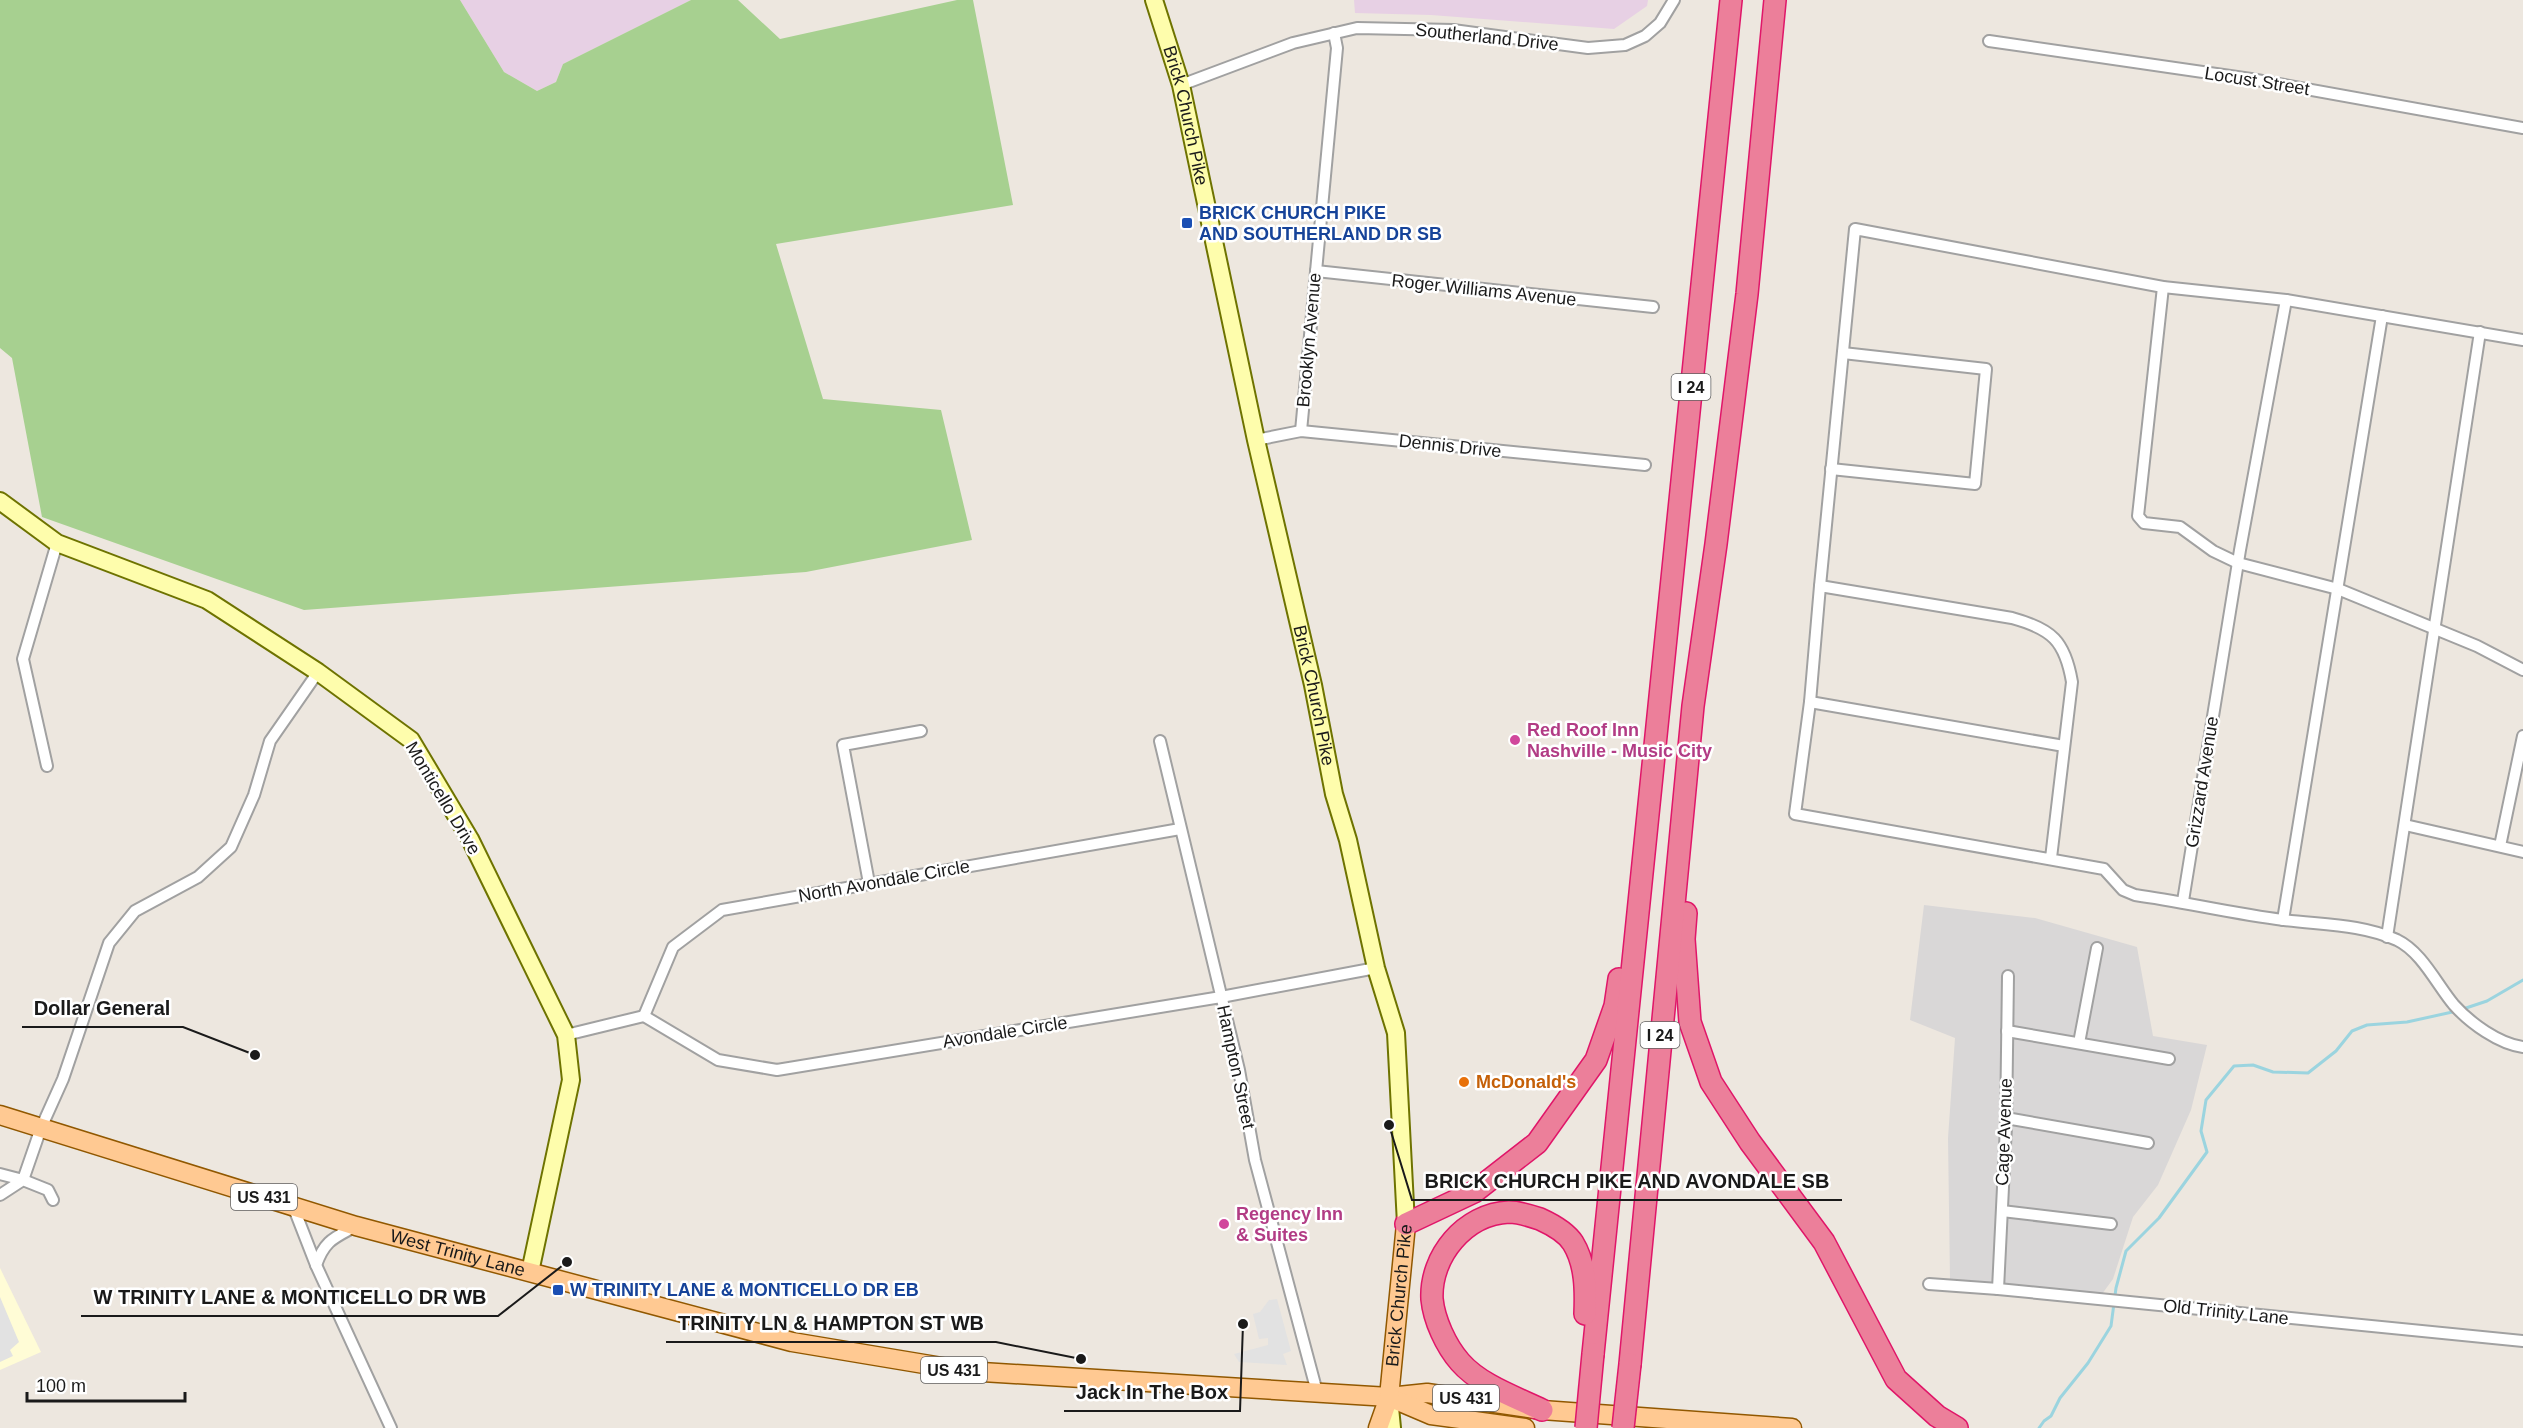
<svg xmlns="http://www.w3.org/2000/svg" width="2523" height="1428" font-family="Arial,sans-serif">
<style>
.residential{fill:#d9d7d7}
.industrial{fill:#e7d0e4}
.education{fill:#fffcd6}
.forest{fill:#a7d090}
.parking{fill:#e2e2e2}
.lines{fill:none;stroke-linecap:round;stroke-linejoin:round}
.stream{stroke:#9bd4df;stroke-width:3}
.street-casing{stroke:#a1a1a1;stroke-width:14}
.secondary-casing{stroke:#6e7300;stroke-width:20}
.primary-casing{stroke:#915800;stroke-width:21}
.highway-casing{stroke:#e01669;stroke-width:24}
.street{stroke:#fff;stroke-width:10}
.secondary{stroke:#fefdac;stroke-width:16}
.primary{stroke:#ffc992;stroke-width:18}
.highway{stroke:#ec7f9a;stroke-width:21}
.highway-bridge-casing{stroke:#e01669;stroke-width:24;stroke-linecap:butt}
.highway-bridge{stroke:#ec7f9a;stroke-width:21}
.transit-dot{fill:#1a4fb4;stroke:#fff;stroke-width:2}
.hotel-dot{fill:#d1479c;stroke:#fff;stroke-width:2}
.food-dot{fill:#e8710a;stroke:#fff;stroke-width:2}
.labels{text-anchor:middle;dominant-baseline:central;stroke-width:5;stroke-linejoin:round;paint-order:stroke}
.shield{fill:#fff;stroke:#5f5f5f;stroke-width:1.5}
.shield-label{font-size:16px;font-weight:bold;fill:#1a1a1a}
.street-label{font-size:18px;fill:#1a1a1a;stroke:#fff}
.transit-label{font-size:18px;font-weight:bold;fill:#164399;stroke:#fff;text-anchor:start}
.hotel-label{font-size:18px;font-weight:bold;fill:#b23c85;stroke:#fff;text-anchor:start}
.food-label{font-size:18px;font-weight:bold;fill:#c56008;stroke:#fff;text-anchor:start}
.leader{fill:none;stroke:#1a1a1a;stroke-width:2}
.callout-dot{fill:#1a1a1a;stroke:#fff;stroke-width:2}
.callout-label{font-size:20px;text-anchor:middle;font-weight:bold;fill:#1a1a1a;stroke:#fff;stroke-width:5;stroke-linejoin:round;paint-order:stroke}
</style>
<rect width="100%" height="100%" fill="#ede7df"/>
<!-- residential -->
<polygon class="residential" points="1924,905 2035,918 2137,947 2153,1036 2207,1045 2191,1110 2158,1185 2133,1217 2113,1279 2102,1294 1950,1279 1948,1138 1955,1038 1910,1020"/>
<!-- industrial -->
<g class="industrial">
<polygon points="460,0 691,0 563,64 556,82 537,91 504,72"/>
<polygon points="1354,0 1648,0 1647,6 1614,29 1431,15 1355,13"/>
</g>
<!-- education -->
<polygon class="education" points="0,1268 41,1352 0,1370"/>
<!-- forest -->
<polygon class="forest" points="0,0 460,0 504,72 537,91 556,82 563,64 691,0 738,0 780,39 957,0 973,0 1013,205 776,244 823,399 941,410 972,540 806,572 304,610 42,517 12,358 0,348"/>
<!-- parking -->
<g class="parking">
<polygon points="0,1297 19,1342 10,1350 13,1356 0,1362"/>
<polygon points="1277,1299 1291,1351 1283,1354 1287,1365 1239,1362 1234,1354 1268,1345 1268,1338 1259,1339 1253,1314 1260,1312 1269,1300"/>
</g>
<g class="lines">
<!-- stream -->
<g class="stream">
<polyline points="2463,1009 2487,1001 2523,980"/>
<polyline points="2039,1428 2044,1421 2051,1416 2060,1398 2088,1363 2111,1326 2116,1288 2126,1251 2159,1218 2207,1152 2201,1131 2206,1100 2234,1066 2253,1065 2273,1072 2308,1073 2336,1051 2352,1031 2367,1025 2407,1022 2457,1011"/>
</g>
<!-- street casing -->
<g class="street-casing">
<g id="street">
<polyline points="1989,41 2251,79 2523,128"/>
<polyline points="1181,85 1293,43 1357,28 1453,30 1588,48 1625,45 1645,36 1660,23 1674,0"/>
<polyline points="1316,271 1653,307"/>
<polyline points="2163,287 2138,516 2144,523 2180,527 2213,551 2238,563 2338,589 2477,646 2523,670"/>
<polyline points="1301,431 1337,48 1334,33"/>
<polyline points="1256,440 1301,431 1645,465"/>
<polyline points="1831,469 1975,484 1986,369 1843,353"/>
<polyline points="1820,586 1855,229 2163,287 2286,300 2523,340"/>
<polyline points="1810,702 2064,746"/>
<polyline points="1160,741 1239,1070 1255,1160 1317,1392"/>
<polyline points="47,766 23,659 57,543"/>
<polyline points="2405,825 2523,852"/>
<polyline points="2500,846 2523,736"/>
<path d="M2051,858L2072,682C2065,641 2052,629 2012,618L1820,586L1810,702L1795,814L2104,869L2123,890L2135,895C2185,902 2234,914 2284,920C2323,925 2361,924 2397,940C2422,952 2437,985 2454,1005C2470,1023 2499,1044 2523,1047"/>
<polyline points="869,883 843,745 921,731"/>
<polyline points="2183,901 2240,550 2286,300"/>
<polyline points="2283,920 2382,316"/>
<polyline points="2387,937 2480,332"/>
<polyline points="644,1016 718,1060 777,1070 1221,997 1376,968"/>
<polyline points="644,1016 673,947 722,910 1180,829"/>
<polyline points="2007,1031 2169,1059"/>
<polyline points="566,1035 644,1016"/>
<polyline points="2079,1043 2097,948"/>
<polyline points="2006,1118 2148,1143"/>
<polyline points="0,1174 23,1180 41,1128 63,1079 109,943 135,911 198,877 231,847 254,795 270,741 318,672"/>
<polyline points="0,1195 23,1180 48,1190 53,1200"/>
<polyline points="293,1206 316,1265 391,1428"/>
<polyline points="2002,1211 2111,1224"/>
<path d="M316,1265C325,1240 334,1238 356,1226"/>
<polyline points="1929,1284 1998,1289 2523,1341"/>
<polyline points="1998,1289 2006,1126 2008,976"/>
</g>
</g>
<!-- secondary casing -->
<g class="secondary-casing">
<g id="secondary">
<path id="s1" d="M1154,0L1181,85L1256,440L1313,685L1334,794L1348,840L1376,968L1396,1033L1406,1224"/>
<polyline points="0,501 57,543 207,600 318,672 411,740 470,839 566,1035 571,1080 530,1272"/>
<polyline points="1389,1397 1392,1428"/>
</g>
</g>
<!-- primary casing -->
<g class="primary-casing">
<g id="primary">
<path id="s2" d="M0,1115L356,1226L792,1342L966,1371L1389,1397L1427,1393L1542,1410L1792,1428"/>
<polyline points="1391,1398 1431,1415 1525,1428"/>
<path id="s3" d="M1378,1428L1389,1397L1406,1224"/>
</g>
</g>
<!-- highway casing -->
<g class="highway-casing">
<g id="highway">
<polyline points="1686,913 1684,939 1690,1022 1711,1082 1750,1142 1824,1242 1896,1379 1937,1416 1957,1428"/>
<polyline points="1406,1224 1474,1192 1537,1143 1596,1060 1615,1006 1619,979"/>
<polyline points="1593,1354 1731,0"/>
<polyline points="1630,1364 1693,706 1716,544 1747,294 1775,0"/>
<path d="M1542,1410C1515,1397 1480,1385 1460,1362C1446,1346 1434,1320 1432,1299C1430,1256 1465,1214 1509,1212C1519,1212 1531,1216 1540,1219C1551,1224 1566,1232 1573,1243C1586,1264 1586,1291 1585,1314"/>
</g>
</g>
<!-- street -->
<use href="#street" class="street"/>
<!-- secondary -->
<use href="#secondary" class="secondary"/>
<!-- primary -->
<use href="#primary" class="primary"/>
<!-- highway -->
<use href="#highway" class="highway"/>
<!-- highway-bridge casing -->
<g class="highway-bridge-casing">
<g id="highway-bridge">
<polyline points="1586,1428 1593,1354"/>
<polyline points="1623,1428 1630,1364"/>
</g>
</g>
<!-- highway-bridge -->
<use href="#highway-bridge" class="highway-bridge"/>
</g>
<!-- markers -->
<g class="transit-dot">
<rect x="1181" y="217" width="12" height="12" rx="3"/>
<rect x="552" y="1284" width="12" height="12" rx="3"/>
</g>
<g class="hotel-dot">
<circle cx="1515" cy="740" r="6"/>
<circle cx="1224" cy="1224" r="6"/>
</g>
<circle class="food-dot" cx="1464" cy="1082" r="6"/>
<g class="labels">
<!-- shield labels -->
<g class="shield">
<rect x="1671.5" y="374" width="39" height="26" rx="4.5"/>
<rect x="1640.5" y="1022" width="39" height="26" rx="4.5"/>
<rect x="231" y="1184" width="66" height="26" rx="4.5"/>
<rect x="921" y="1357" width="66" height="26" rx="4.5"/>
<rect x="1433" y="1385" width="66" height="26" rx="4.5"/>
</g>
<g class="shield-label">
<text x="1691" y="387">I 24</text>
<text x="1660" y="1035">I 24</text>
<text x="264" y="1197">US 431</text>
<text x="954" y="1370">US 431</text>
<text x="1466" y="1398">US 431</text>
</g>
<!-- street labels -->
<g class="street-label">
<text transform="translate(1487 37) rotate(6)">Southerland Drive</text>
<text transform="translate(2257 81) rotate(9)">Locust Street</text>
<text stroke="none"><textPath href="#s1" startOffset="120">Brick Church Pike</textPath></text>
<text transform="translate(1484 290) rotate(6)">Roger Williams Avenue</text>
<text transform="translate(1309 340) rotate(-85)">Brooklyn Avenue</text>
<text transform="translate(1450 446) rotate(6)">Dennis Drive</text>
<text stroke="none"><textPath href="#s1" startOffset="714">Brick Church Pike</textPath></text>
<text transform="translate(2202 782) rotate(-81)">Grizzard Avenue</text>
<text transform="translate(443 798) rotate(59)">Monticello Drive</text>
<text transform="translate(884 881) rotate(-10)">North Avondale Circle</text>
<text transform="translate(1005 1032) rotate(-9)">Avondale Circle</text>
<text transform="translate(1236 1067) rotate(78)">Hampton Street</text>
<text transform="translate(2004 1132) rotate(-88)">Cage Avenue</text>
<text stroke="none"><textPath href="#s2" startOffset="478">West Trinity Lane</textPath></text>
<text stroke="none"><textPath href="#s3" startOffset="135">Brick Church Pike</textPath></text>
<text transform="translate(2226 1312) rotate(6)">Old Trinity Lane</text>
</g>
<!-- transit labels -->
<g class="transit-label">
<text x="1199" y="213">BRICK CHURCH PIKE<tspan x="1199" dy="21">AND SOUTHERLAND DR SB</tspan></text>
<text x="570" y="1290">W TRINITY LANE &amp; MONTICELLO DR EB</text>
</g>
<!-- hotel labels -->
<g class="hotel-label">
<text x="1527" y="730">Red Roof Inn<tspan x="1527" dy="21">Nashville - Music City</tspan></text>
<text x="1236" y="1214">Regency Inn<tspan x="1236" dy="21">&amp; Suites</tspan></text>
</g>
<!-- food labels -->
<g class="food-label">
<text x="1476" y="1082">McDonald's</text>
</g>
</g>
<!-- callouts -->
<path class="leader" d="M255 1055L183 1027H22M1389 1125L1412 1200H1842M567 1262L498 1316H81M1081 1359L996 1342H666M1243 1324L1240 1411H1064"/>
<g class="callout-dot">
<circle cx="255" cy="1055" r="6"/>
<circle cx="1389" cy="1125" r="6"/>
<circle cx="567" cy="1262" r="6"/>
<circle cx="1081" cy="1359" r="6"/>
<circle cx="1243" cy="1324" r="6"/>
</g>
<g class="callout-label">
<text x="102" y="1015">Dollar General</text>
<text x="1627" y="1188">BRICK CHURCH PIKE AND AVONDALE SB</text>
<text x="290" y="1304">W TRINITY LANE &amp; MONTICELLO DR WB</text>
<text x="831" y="1330">TRINITY LN &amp; HAMPTON ST WB</text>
<text x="1152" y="1399">Jack In The Box</text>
</g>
<!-- scale -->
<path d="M27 1392v9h158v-9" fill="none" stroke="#1a1a1a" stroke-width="3"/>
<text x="36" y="1392" font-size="18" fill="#1a1a1a" stroke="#ffffff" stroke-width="4.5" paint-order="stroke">100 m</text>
</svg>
